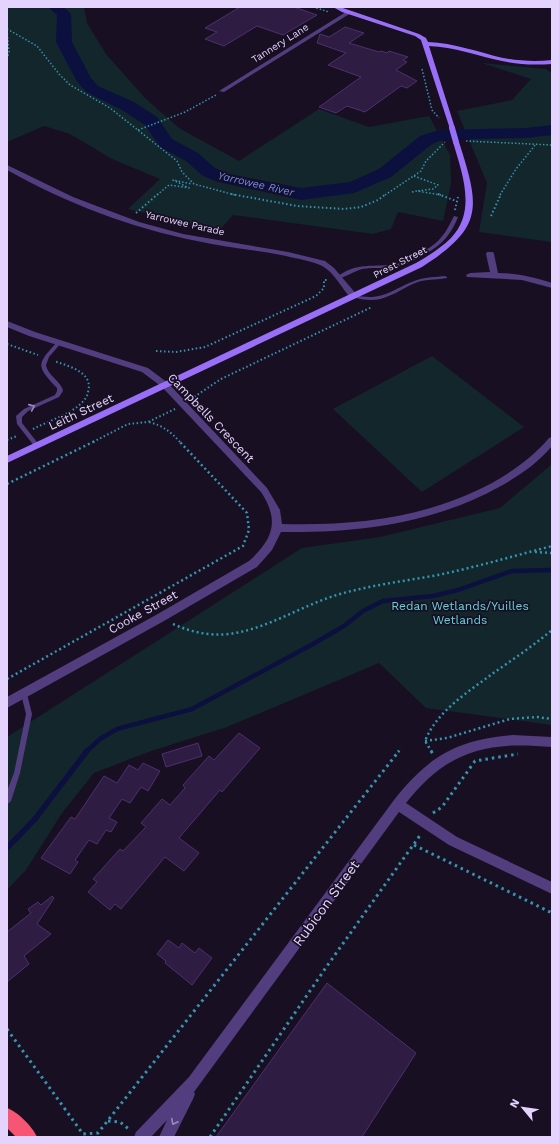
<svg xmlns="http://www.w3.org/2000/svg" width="559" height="1144" font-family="'Work Sans',sans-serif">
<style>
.green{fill:#13262c}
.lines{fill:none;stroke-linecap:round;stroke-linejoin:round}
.stream-far1{stroke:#0c103f;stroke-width:4.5}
.stream{stroke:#0c103f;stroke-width:5.5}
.river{fill:#0c103f;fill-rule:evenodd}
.building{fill:#2f1c43;stroke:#4d306d}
.path-far3{stroke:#3594af;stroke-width:1.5;stroke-dasharray:1.5 2;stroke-linecap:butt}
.path-far2{stroke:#3594af;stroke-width:2;stroke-dasharray:1.5 2.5;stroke-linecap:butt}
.path-far1{stroke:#3594af;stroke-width:2.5;stroke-dasharray:2 3;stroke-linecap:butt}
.path{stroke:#3594af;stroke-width:3;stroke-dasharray:2.5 4;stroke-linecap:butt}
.lane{fill:#523d7f;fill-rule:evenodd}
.street{fill:#523d7f;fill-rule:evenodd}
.secondary{fill:#9a6ff8;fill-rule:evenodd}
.highway{fill:#f65574;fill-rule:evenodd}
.secondary-bridge{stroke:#9a6ff8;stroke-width:6}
.oneway{stroke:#9b88be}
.labels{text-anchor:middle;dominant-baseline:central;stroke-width:3.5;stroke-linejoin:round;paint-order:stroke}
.far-street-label{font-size:10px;fill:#e4d3fd;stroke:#180f23}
.far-water-label{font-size:11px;font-style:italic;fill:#678bf7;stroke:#180f23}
.street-label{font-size:12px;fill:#e4d3fd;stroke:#180f23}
.park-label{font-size:12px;fill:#63d5d9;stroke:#180f23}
.near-street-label{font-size:14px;fill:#e4d3fd;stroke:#180f23}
</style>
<rect width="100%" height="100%" fill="#180f23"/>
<!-- green -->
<g class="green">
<polygon points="7,7 84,7 87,23 106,54 145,98 179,128 239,161 319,109 369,127 429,116 450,155 451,183 443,221 398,212 391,229 373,234 233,215 219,231 128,209 160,179 112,159 70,134 44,126 7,142"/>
<polygon points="482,63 546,69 552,73 552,242 479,232 487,183 457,111 512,100 531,79"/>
<polygon points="432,356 524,427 422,492 333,409"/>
<polygon points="552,464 552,725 426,708 379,663 227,727 151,751 94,773 62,813 26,870 7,890 7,737 302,548 380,537 500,508"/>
</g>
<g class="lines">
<!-- stream-far1 -->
<polyline class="stream-far1" points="86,752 100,739 117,729 192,709 313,644 344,626 363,611 383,601 433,596 458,590 512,571 552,570"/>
<!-- stream -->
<polyline class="stream" points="7,848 35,819 87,751"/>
<!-- river -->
<polygon class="river" points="48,7 64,7 71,14 72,42 91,78 98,86 134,102 157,117 172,139 198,153 215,168 229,174 301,188 350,182 379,169 420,136 436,131 442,130 525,128 552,125 552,135 525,138 443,140 432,144 391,177 354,193 301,200 218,182 203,176 186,161 160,147 145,125 122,110 86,92 76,80 56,42 57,15"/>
</g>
<!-- building -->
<g class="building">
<polygon points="240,7 294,7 317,15 283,35 257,26 224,46 205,39 217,32 205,28"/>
<polygon points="345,27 364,33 349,43 379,52 381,51 387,53 389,51 408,57 403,60 407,62 396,70 417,81 407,88 401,86 365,112 347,106 336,113 319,107 361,77 328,65 346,53 317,43 320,34 329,37"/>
<polygon points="239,733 260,748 222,792 220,790 179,838 199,853 184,871 165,857 121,909 115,904 110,910 88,892 97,882 93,879 120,849 123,851 146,827 141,823 162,799 170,805 185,788 183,785 209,756 214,760"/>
<polygon points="198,743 202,756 166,767 162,754"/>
<polygon points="143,763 160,771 148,791 141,787 130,803 122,799 109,818 117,822 111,832 106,830 97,844 89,840 75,860 78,862 70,874 41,858 71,817 75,819 104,776 117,783 129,765 138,770"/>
<polygon points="52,896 54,898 37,924 51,934 24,956 29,964 7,982 7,932 31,913 28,909 38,902 41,905"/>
<polygon points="168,940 179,948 182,943 195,953 199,948 212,958 192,985 165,963 166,961 157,954"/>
<polygon points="327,983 416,1053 362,1137 216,1137"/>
</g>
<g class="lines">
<!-- path-far3 -->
<g class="path-far3">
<polyline points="313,7 329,12"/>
<polyline points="7,29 37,46 59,74 70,85 110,108 177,161 182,172 194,184 235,195"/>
<polyline points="7,30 9,52 7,59"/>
<polyline points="422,69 432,110 439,118"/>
<polyline points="138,130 185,112 216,95"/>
<polyline points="466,141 552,145"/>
<polyline points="414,176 438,185 433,189 417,191"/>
<polyline points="412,192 417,191 441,195"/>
<polyline points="157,195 169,185 189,188 173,180 192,184"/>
<polyline points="385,195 421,171 426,161 445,142"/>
<polyline points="500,195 516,169 536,144"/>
</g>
<!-- path-far2 -->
<g class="path-far2">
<polyline points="231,194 297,206 344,209 361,207 378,200 386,194"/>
<polyline points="438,194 456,201"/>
<polyline points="455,210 458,197"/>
<polyline points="136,213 158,194"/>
<polyline points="491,216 501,194"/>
<polyline points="7,344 38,355"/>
<polyline points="156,351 176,352 205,347 316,296 324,288 324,280 329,280"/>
<polyline points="191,399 221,379 372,307"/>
<path d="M149,422C163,426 170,431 180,442"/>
<path d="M33,429C47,422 64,416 77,407C82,403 87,398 88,392C94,372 68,366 54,361"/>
<polyline points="7,440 17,436"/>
<polyline points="93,442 128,424 148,422 175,409"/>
</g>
<!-- path-far1 -->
<g class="path-far1">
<polyline points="7,484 95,441"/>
<polyline points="535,552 552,553"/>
<path d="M173,624C191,632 208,636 229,634C268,629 302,605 340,594C372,585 405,581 438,575C476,567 514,556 552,546"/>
<polyline points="7,679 243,546 249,530 247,513 179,441"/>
<polyline points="425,741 447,738 510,719 537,717 552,719"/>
<polyline points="398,752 401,749"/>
<path d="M432,752L425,741C437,711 467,693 492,674C512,660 533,646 552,630"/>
</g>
<!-- path -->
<g class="path">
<polyline points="431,751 433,754"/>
<polyline points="433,813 442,807 475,761 518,754"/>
<polyline points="414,845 552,913"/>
<polyline points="7,1029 83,1134 98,1133 399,751"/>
<polyline points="108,1121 120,1122 130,1130"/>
<polyline points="210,1137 327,966 421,834"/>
</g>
<!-- lane -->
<g class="lane">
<path d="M454,216L458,217C449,239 439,247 418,258C412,261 406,265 399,266C387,269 374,267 362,269C354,271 343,279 336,279V278C355,261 375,268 397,264C404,262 411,258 417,255C439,243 443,238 454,216Z"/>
<path d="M445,276L447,277V278C438,280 430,279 421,281C404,286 390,300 371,300C365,300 359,299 352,297V296L354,295C384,302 391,289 417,280C426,277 436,277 445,276Z"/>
<path d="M60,340L62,342L49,357L46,365C48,376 62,382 63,391L59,397L28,411L22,417V423L40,446L37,448L35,447L17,424L16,416L24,409L55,395L57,391V388C35,365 37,364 58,341Z"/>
<polygon points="24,691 26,692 27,694 32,714 20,773 11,801 9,803 7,804 7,791 14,773 26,714 21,694 22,692"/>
</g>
<!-- street -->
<g class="street">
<polygon points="346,12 351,13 224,92 219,91"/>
<path d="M7,165L73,197L139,222L183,234L288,252L325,261L334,268L358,296L357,298H351C341,288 334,271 320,265C308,260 294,258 281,255C254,250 225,247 197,241C131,228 66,203 7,170Z"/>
<path d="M487,252H493L494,254L498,273C516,273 535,277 552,283V288L522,280L467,277L466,275L470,273L490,272L486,254Z"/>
<path d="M7,321L35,332L148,368L168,383L267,488L280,510L282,524C354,526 427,518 492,483C513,471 533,457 549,438L552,437V446C538,463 519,476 499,487C432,524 357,533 281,532L272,550L257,567L164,621L7,708V697L156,615L249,561C273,539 280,521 261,492L162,387L142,372L29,336L7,327Z"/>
<path d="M513,735L552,737V747C487,741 448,750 406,803L457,837L552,882V894L449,845L399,812L194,1092L195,1094L193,1099L174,1137H159L167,1120L151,1137H134L136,1132L189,1077L394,800C429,756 456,740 513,735Z"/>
</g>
<!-- secondary -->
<g class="secondary">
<path d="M333,7H340L419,34L426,38L428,42C454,43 478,52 503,58C519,61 536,62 552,60V64C535,65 519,65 502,61C478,56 454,47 429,46L455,128L450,129L421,40L415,36L342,12Z"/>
<path d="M456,140L459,142C480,208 484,227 422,267L7,463V456L416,263C428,256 441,248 451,238C477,211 462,173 453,142Z"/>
</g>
<!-- highway -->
<path class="highway" d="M7,1108C18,1112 32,1126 37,1137H16L7,1128Z"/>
<!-- secondary-bridge -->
<polyline class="secondary-bridge" points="452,128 456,142"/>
</g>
<!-- one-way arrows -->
<defs><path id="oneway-chevron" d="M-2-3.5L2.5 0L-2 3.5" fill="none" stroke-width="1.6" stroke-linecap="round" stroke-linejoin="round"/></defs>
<g class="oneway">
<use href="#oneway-chevron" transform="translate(32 407) rotate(-24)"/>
<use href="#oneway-chevron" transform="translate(174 1122) rotate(117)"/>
</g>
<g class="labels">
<!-- far-street labels -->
<g class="far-street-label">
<text transform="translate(280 43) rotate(-32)">Tannery Lane</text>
<text transform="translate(185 223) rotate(13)">Yarrowee Parade</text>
<text transform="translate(400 262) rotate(-27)">Prest Street</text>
</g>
<!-- far-water labels -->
<g class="far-water-label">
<text transform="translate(256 184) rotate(13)">Yarrowee River</text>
</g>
<!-- street labels -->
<g class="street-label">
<text transform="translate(81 412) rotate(-25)">Leith Street</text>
<text transform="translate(211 418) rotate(46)">Campbells Crescent</text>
<text transform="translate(143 612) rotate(-29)">Cooke Street</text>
</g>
<!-- park labels -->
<g class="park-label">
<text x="460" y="606">Redan Wetlands/Yuilles<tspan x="460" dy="14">Wetlands</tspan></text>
</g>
<!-- near-street labels -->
<g class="near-street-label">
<text transform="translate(326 903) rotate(-54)">Rubicon Street</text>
</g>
</g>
<!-- border -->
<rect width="559" height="1144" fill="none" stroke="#e4d3fd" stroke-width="16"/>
<!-- north arrow -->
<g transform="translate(523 1108) rotate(299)" stroke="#180f23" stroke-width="3" paint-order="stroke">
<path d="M0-3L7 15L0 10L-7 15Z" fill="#e4d3fd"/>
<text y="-6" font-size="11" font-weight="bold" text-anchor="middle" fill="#e4d3fd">N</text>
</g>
</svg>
